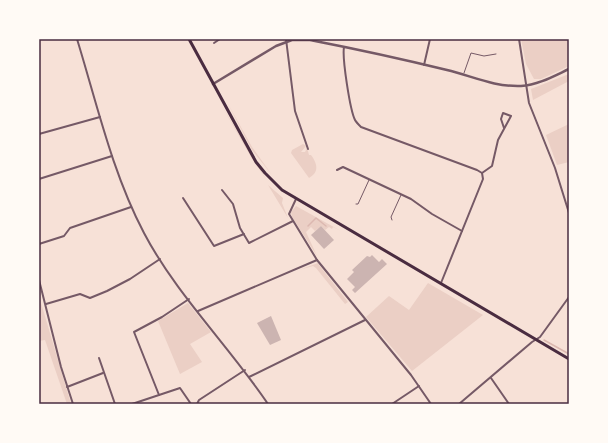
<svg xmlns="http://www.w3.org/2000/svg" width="608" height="443" font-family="Arial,sans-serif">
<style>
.green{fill:#ebcfc5}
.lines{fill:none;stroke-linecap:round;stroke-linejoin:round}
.stream{stroke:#dcb8b0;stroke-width:1.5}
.building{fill:#ccb4b1}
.service{stroke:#755966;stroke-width:1}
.minor{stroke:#755966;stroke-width:2}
.tertiary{stroke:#755966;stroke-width:2.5}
.secondary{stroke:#4a2c40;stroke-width:3}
.neatline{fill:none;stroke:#4a2c40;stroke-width:1.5}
</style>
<rect width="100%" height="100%" fill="#f7e1d7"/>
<!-- green -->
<g class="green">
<polygon points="521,39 569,39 569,66 541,79 534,79 526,64"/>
<polygon points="569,74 569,81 533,100 531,89"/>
<polygon points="227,102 252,147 272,175 252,150"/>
<polygon points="222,106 266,179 251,157"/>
<polygon points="569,124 569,162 557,165 546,135"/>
<path d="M303,144L306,146L301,152H305L307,148L309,155H311C317,163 320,172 309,178L291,153L292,150Z"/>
<polygon points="268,185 283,198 282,203 288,218"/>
<polygon points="296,206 341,231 333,227 332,229 329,227 325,230 321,226 315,231 311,227 306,232 317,256 292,217 291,212"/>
<polygon points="318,263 319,265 348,302 345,304 316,268 313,266 299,270"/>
<polygon points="428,283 483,315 412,371 366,317 389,296 409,310"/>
<polygon points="39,296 71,404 67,404 45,340 39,341"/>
<polygon points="188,303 211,332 190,344 202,362 180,374 158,321"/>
</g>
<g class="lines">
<!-- stream -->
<g class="stream">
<polyline points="308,226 316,218 326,226"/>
<polyline points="544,340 569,354"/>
</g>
</g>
<!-- building -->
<g class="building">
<polygon points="321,226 334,240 324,249 311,235"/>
<polygon points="372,255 379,262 382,259 387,264 355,293 352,290 355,287 347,279 354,272 352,270 367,256 370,257"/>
<polygon points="271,316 281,340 270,345 257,323"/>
</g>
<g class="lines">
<!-- service -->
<g class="service">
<polyline points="464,73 471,53 484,56 496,54"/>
<polyline points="356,204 358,204 369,180"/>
<polyline points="392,220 391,217 401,195"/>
</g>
<!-- minor -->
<g class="minor">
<path d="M77,39C97,104 112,172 144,233C176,294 229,346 268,404"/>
<polyline points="286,39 295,111 308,149"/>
<polyline points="519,39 529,103 555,168 569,213"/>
<polyline points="214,43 220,39"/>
<path d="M344,47C342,58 350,110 355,120C356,122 359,125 361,127L477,170L482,173L483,179L441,283"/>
<polyline points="424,65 430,39"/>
<polyline points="39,134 100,117"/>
<polyline points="337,170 343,167 411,199 432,214 462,231"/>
<polyline points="482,173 492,166 498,140 511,116 503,113 501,119 504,128"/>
<polyline points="39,179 112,156"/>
<polyline points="222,190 233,204 240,228 249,243 293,221"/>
<polyline points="183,198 214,246 244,234"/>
<polyline points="296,199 289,214 317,260 411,375 431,404"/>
<polyline points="39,244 64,236 70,228 131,207"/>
<polyline points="39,280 61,367 73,404"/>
<polyline points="46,304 80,294 90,298 107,291 130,279 160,259"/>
<polyline points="198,311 317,260"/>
<polyline points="99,358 115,404"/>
<polyline points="249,377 365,320"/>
<polyline points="491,378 509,404"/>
<polyline points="67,387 103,373"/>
<polyline points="159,395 180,388 191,404"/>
<polyline points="132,404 159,395 134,332 162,317 189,299"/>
<polyline points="197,404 199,400 245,370"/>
<polyline points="392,404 419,386"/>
<polyline points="459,404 532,342 540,337 569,297"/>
</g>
<!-- tertiary -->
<path class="tertiary" d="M213,84L276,46L292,40H310C356,49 402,59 447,70C472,76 494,87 521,86C538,85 554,76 569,69"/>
<!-- secondary -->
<polyline class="secondary" points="189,39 256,162 265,173 282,190 569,359"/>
</g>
<!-- border -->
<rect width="608" height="443" fill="none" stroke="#fffaf5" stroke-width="80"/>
<rect x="40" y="40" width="528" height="363" class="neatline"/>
</svg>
